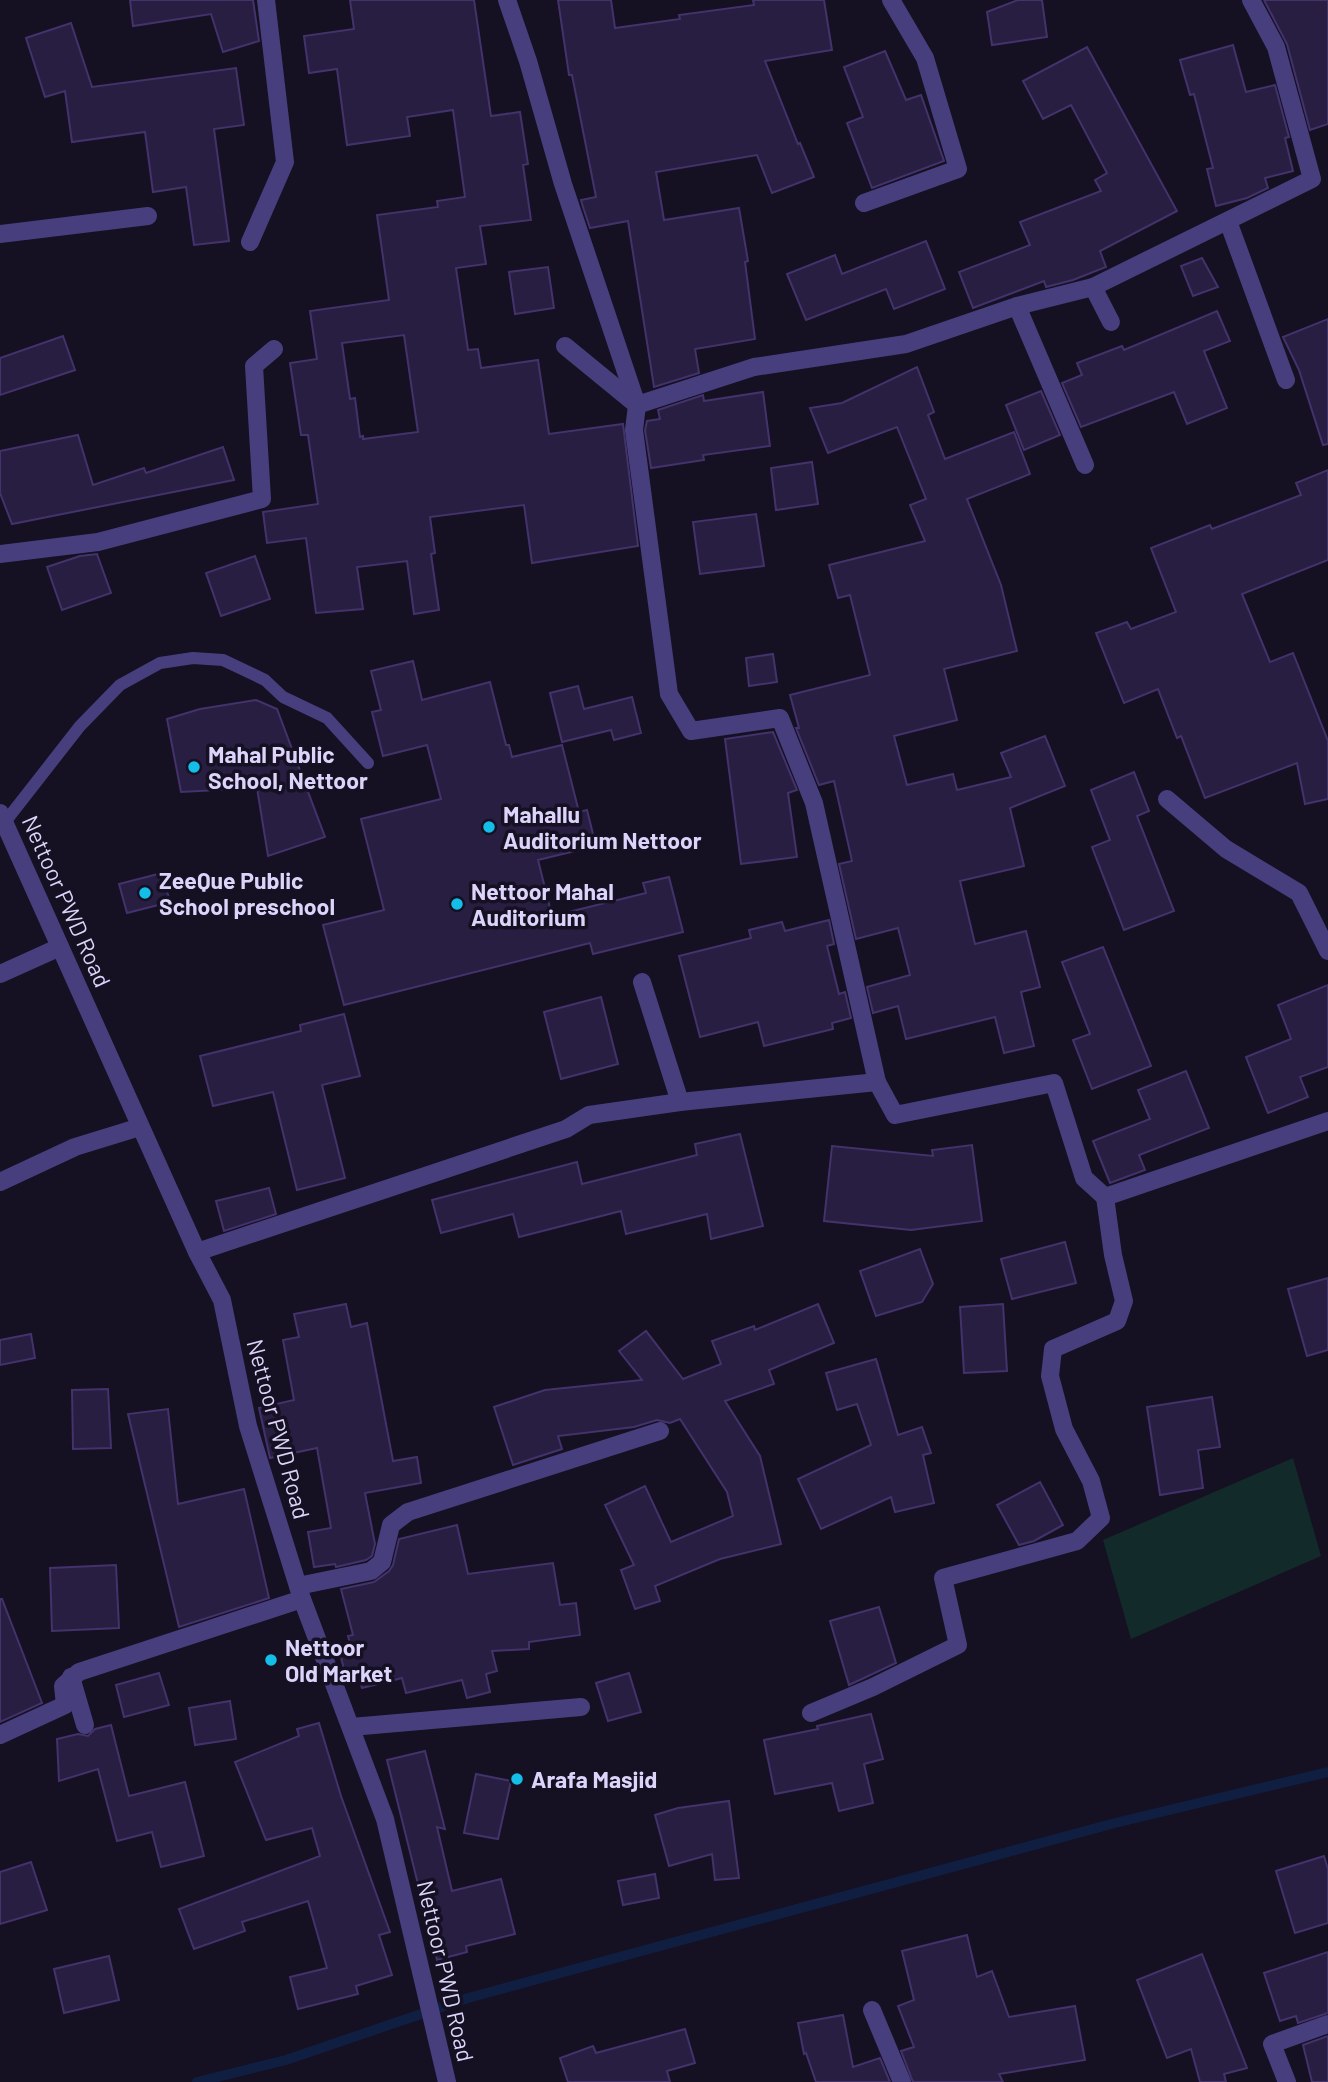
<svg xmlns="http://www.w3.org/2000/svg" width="1328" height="2082" font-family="Barlow,sans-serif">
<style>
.green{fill:#132a2b}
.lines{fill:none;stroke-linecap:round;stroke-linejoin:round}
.stream{stroke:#101e41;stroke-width:10}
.building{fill:#281e41;stroke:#43326b;stroke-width:2;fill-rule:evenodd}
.service{stroke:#473f7d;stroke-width:12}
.minor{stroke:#473f7d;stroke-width:18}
.tertiary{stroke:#473f7d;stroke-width:18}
.poi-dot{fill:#14bee8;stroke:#151022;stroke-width:2.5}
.labels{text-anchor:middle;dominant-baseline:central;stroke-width:7;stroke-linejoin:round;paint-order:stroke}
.poi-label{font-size:23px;font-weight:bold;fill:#ddd4fb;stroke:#151022;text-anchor:start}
.street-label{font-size:23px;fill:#ddd4fb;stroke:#151022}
</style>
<rect width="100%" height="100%" fill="#151022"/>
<!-- green -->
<polygon class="green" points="1293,1458 1321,1556 1131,1639 1103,1540"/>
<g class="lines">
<!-- stream -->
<polyline class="stream" points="197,2082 286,2060 468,1998 1115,1823 1328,1772"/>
</g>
<!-- building -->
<g class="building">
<polygon points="130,0 253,0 259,41 223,52 211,14 133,26"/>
<path d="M350,0H474L491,116L520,112L528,164L523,165L531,220L480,226L486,264L456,268L468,350L478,349L481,368L538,360L549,434L623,424L638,546L532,563L524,505L430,517L435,553L431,554L439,610L414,614L407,561L357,567L363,609L316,613L306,538L267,543L263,512L318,504L308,435H301L290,363L317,359L310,311L389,300L377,215L438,207L437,201L465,197L453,110L407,117L410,136L347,145L337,69L309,73L304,36L354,29ZM404,335L418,432L363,439V436L360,437L355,398L350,399L342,343Z"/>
<polygon points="558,0 611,0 615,28 680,19 679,15 754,5 753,0 824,0 832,50 765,61 798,144 800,143 814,177 772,193 757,155 656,172 664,220 739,208 748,261 745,262 755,339 695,349 699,373 654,387 628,221 590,228 583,207 581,200 596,197 572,75 569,75"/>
<polygon points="1018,0 1042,0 1047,37 992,45 987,12"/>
<polygon points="1264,0 1328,0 1328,124 1310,130 1287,44"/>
<polygon points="71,23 92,87 236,68 244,125 214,129 229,241 194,245 186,187 153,192 145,132 72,142 65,91 45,97 26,38"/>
<polygon points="1233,45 1246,92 1275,85 1289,137 1285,138 1293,171 1265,178 1268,188 1247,198 1216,206 1207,169 1213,168 1194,94 1190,95 1180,60"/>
<polygon points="1087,47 1177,211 1100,251 1106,267 1073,280 1046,287 1044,281 973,308 959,272 1030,245 1020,222 1101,191 1095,180 1107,173 1071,105 1043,119 1023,81"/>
<polygon points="885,51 906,100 921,95 944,161 872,188 847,123 863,117 844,67"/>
<polygon points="926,241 945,289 894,309 886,289 806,320 787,274 835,255 842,274"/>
<polygon points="1202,258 1218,287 1193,296 1181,266"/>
<polygon points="548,267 554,308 515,314 509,272"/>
<polygon points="1217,311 1230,341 1204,351 1227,408 1187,424 1174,392 1081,427 1062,383 1082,375 1077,363 1122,346 1124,350"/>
<polygon points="1328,319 1328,444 1323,445 1299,370 1283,337"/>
<polygon points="63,336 75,370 0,395 0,358"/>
<polygon points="917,367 934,412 928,415 945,459 1014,432 1030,474 967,499 1001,585 1017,651 944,669 957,720 894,736 907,785 953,774 957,790 1011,777 1001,753 1045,736 1065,786 1010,808 1024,866 960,881 975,944 1026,931 1040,987 1021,992 1034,1046 1004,1053 995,1017 906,1039 898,1006 873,1013 867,987 910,975 898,928 856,939 839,864 852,861 834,781 819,785 796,728 799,728 790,695 870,675 850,595 838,598 829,565 925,541 910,505 926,499 897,427 828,453 810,408 842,403"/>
<polygon points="1041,391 1060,435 1024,450 1006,405"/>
<polygon points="763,392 770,446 703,455 704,460 651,468 645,430 647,421 660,419 658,410 703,395 704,401"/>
<polygon points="78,435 93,485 144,468 146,473 223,447 234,480 12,524 0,493 0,451"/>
<polygon points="812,462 818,504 776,510 771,468"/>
<polygon points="1328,470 1328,560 1242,594 1270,662 1293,653 1328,741 1328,799 1305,804 1297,763 1205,798 1181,736 1177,738 1158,689 1124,703 1096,633 1127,622 1131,629 1176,612 1151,548 1210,525 1212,529 1301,495 1296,483"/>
<polygon points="756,514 764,566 700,574 693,522"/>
<polygon points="97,554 111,593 62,610 47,567 80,556"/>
<polygon points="255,556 270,599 221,616 206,573"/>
<polygon points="773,654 777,682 749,686 746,658"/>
<polygon points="413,661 422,700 490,682 506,745 509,745 512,757 562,745 579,812 587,810 596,846 538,860 552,916 646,893 643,883 669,877 683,932 593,954 590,943 344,1005 323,925 384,910 361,819 441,799 427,745 383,756 372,712 381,710 371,671"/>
<polygon points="578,686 584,709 632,697 641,733 614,740 611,730 562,742 550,693"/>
<polygon points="256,700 277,709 325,837 268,856 257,788 181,792 167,719 200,709"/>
<polygon points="773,732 797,790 788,793 797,857 741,864 725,739"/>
<polygon points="1134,772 1149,811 1137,816 1174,911 1124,930 1092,847 1110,840 1091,790"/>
<polygon points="162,873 170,902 127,913 119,884"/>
<polygon points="829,920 834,944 827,946 839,994 845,992 851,1018 832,1023 833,1029 764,1046 758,1022 700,1037 679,956 751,938 749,930 782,922 785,931"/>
<polygon points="1103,947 1151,1066 1092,1089 1073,1040 1090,1034 1062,962"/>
<polygon points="1328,985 1328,1067 1300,1077 1308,1097 1268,1113 1246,1057 1291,1039 1278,1005"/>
<polygon points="601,997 618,1064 561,1079 544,1012"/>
<polygon points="344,1014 360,1076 322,1085 345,1178 297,1190 273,1092 213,1106 200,1056 301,1031 300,1025"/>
<polygon points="1186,1071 1209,1128 1139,1155 1145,1170 1110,1183 1093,1141 1150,1119 1138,1090"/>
<polygon points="740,1134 763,1226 711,1239 707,1214 626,1234 621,1211 519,1237 513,1214 441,1233 432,1200 577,1162 582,1184 697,1155 695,1144"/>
<polygon points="972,1145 982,1221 911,1230 824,1221 832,1146 933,1156 932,1150"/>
<polygon points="269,1188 276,1214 224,1231 216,1201"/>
<polygon points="1065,1242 1076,1283 1012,1299 1001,1259"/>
<polygon points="920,1249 933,1284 922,1302 876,1316 860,1271"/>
<polygon points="1328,1278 1328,1350 1307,1356 1288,1289"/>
<polygon points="346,1304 351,1327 367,1323 393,1461 417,1457 421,1483 365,1493 375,1544 372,1556 366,1560 336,1567 335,1564 314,1567 308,1532 331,1528 317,1448 270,1458 259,1408 294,1400 283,1340 299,1337 294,1314"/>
<polygon points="818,1304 834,1343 769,1370 774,1384 725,1401 760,1456 781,1544 720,1559 655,1586 660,1601 635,1609 621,1570 634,1565 605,1505 645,1486 671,1542 733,1516 727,1492 680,1419 670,1423 657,1420 634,1427 558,1436 562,1449 513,1465 494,1407 545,1390 642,1380 619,1351 646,1331 683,1379 721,1364 712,1341 754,1326 755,1330"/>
<polygon points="1003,1304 1007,1371 964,1373 960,1307"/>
<polygon points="31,1334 35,1358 0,1365 0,1340"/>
<polygon points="876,1359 898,1435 922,1427 931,1453 923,1455 934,1503 895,1512 891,1497 821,1529 798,1479 871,1445 857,1404 837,1410 826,1373"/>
<polygon points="108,1389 111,1448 73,1449 72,1390"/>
<polygon points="1212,1397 1220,1447 1198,1450 1203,1488 1160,1495 1147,1407"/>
<polygon points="168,1409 178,1504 244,1489 269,1598 179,1627 128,1414"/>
<polygon points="1040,1482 1063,1525 1034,1541 1019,1545 997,1505"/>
<polygon points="457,1525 468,1574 553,1563 560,1605 576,1603 580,1635 529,1642 529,1649 492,1651 497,1671 486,1674 490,1692 467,1698 462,1680 406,1693 402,1678 362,1688 360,1681 348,1684 340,1654 352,1651 348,1636 353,1635 341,1589 374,1582 389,1571 393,1565 399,1539"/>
<polygon points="116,1565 119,1628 52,1631 50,1568"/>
<polygon points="0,1599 2,1599 42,1703 0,1722"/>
<polygon points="879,1607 896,1663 849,1685 830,1621"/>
<polygon points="159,1673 169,1705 124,1717 116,1685"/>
<polygon points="629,1673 641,1712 608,1721 596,1683"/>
<polygon points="230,1701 236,1739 195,1745 189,1708"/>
<polygon points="871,1714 883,1759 864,1764 873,1803 839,1811 832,1783 775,1794 764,1740 818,1729 817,1726"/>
<polygon points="319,1723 341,1796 390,1932 379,1935 392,1975 356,1986 358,1994 298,2009 290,1977 327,1968 308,1901 242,1922 245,1931 194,1949 179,1909 320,1856 312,1828 266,1840 235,1762 299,1736 297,1729"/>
<polygon points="111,1725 129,1796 185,1782 204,1856 161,1867 152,1832 117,1841 98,1769 59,1781 57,1739 78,1734 88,1736 95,1729"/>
<polygon points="425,1751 445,1829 437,1827 452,1891 501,1879 515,1934 466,1946 467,1952 437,1960 387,1760"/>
<polygon points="476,1774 511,1781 498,1839 464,1833"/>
<polygon points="729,1801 739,1878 715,1880 712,1854 669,1866 655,1815 678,1808"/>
<polygon points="1324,1856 1328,1869 1328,1923 1295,1933 1276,1871"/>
<polygon points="31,1862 47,1910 0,1924 0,1872"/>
<polygon points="655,1874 659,1898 623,1905 618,1881"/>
<polygon points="967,1935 977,1977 992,1971 1009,2017 1075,2006 1085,2060 999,2074 1003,2082 913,2082 901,2051 914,2047 898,2006 914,2000 902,1951"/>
<polygon points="1328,1952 1328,2013 1298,2023 1296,2016 1280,2021 1264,1973"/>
<polygon points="1202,1954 1247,2068 1224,2074 1226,2082 1200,2082 1191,2049 1167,2058 1137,1980"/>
<polygon points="109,1956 119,2000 64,2013 54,1969"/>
<polygon points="843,2015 853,2067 880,2058 890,2082 816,2082 806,2053 804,2054 798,2023"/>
<polygon points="685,2029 695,2063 667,2071 670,2082 568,2082 560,2058 593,2046 596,2053"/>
<polygon points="1328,2036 1328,2082 1312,2082 1303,2045"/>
</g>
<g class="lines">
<!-- service -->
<polyline class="service" points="5,822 80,726 120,685 160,663 193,658 223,660 265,680 283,697 327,718 368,763"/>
<!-- minor -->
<g class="minor">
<polyline points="507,0 528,61 563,184 637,405 754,367 906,344 1017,306 1093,287 1312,179 1276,47 1251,0"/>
<polyline points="864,203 958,169 925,58 891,0"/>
<polyline points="1228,221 1286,380"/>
<polyline points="0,234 148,216"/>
<polyline points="250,242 285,162 266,0"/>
<polyline points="1093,287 1111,322"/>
<polyline points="1017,306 1085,465"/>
<polyline points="565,346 637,405 634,430 669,694 691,731 780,718 814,803 877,1082"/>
<polyline points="0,554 98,542 262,499 254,366 274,349"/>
<polyline points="1167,799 1226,849 1299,893 1328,951"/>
<polyline points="0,974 60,947"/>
<polyline points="642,982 680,1102"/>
<polyline points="0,1182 75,1147 140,1127"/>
<polyline points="197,1252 566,1129 589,1115 680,1102 877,1082 895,1115 1054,1083 1084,1178 1105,1197 1328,1121"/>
<polyline points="298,1586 371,1571 382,1562 391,1525 408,1512 660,1431"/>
<polyline points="71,1677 85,1725"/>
<polyline points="811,1713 873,1687 958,1645 943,1578 1077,1541 1101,1518 1091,1481 1064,1429 1050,1376 1053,1349 1117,1321 1124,1301 1113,1255 1105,1197"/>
<polyline points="351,1727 581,1707"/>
<polyline points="872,2010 902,2082"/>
<polyline points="1287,2082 1272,2044 1328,2024"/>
</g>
<!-- tertiary -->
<g class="tertiary">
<polyline points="0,813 197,1252 222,1300 248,1426 302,1599 385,1819 447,2082"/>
<polyline points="0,1735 65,1705 63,1686 79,1672 302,1599"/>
</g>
</g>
<!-- markers -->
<g class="poi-dot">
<circle cx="194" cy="767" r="7"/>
<circle cx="489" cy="827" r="7"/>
<circle cx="145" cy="893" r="7"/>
<circle cx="457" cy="904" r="7"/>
<circle cx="271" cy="1660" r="7"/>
<circle cx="517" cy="1779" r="7"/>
</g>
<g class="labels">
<!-- poi labels -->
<g class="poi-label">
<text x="208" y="754">Mahal Public<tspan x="208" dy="26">School, Nettoor</tspan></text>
<text x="503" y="814">Mahallu<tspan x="503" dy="26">Auditorium Nettoor</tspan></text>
<text x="159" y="880">ZeeQue Public<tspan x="159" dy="26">School preschool</tspan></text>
<text x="471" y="891">Nettoor Mahal<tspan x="471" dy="26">Auditorium</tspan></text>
<text x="285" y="1647">Nettoor<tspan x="285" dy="26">Old Market</tspan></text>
<text x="531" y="1779">Arafa Masjid</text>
</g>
<!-- street labels -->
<g class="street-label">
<text transform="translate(67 901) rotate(66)">Nettoor PWD Road</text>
<text transform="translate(279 1429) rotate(75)">Nettoor PWD Road</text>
<text transform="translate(446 1971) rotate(77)">Nettoor PWD Road</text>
</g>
</g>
</svg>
